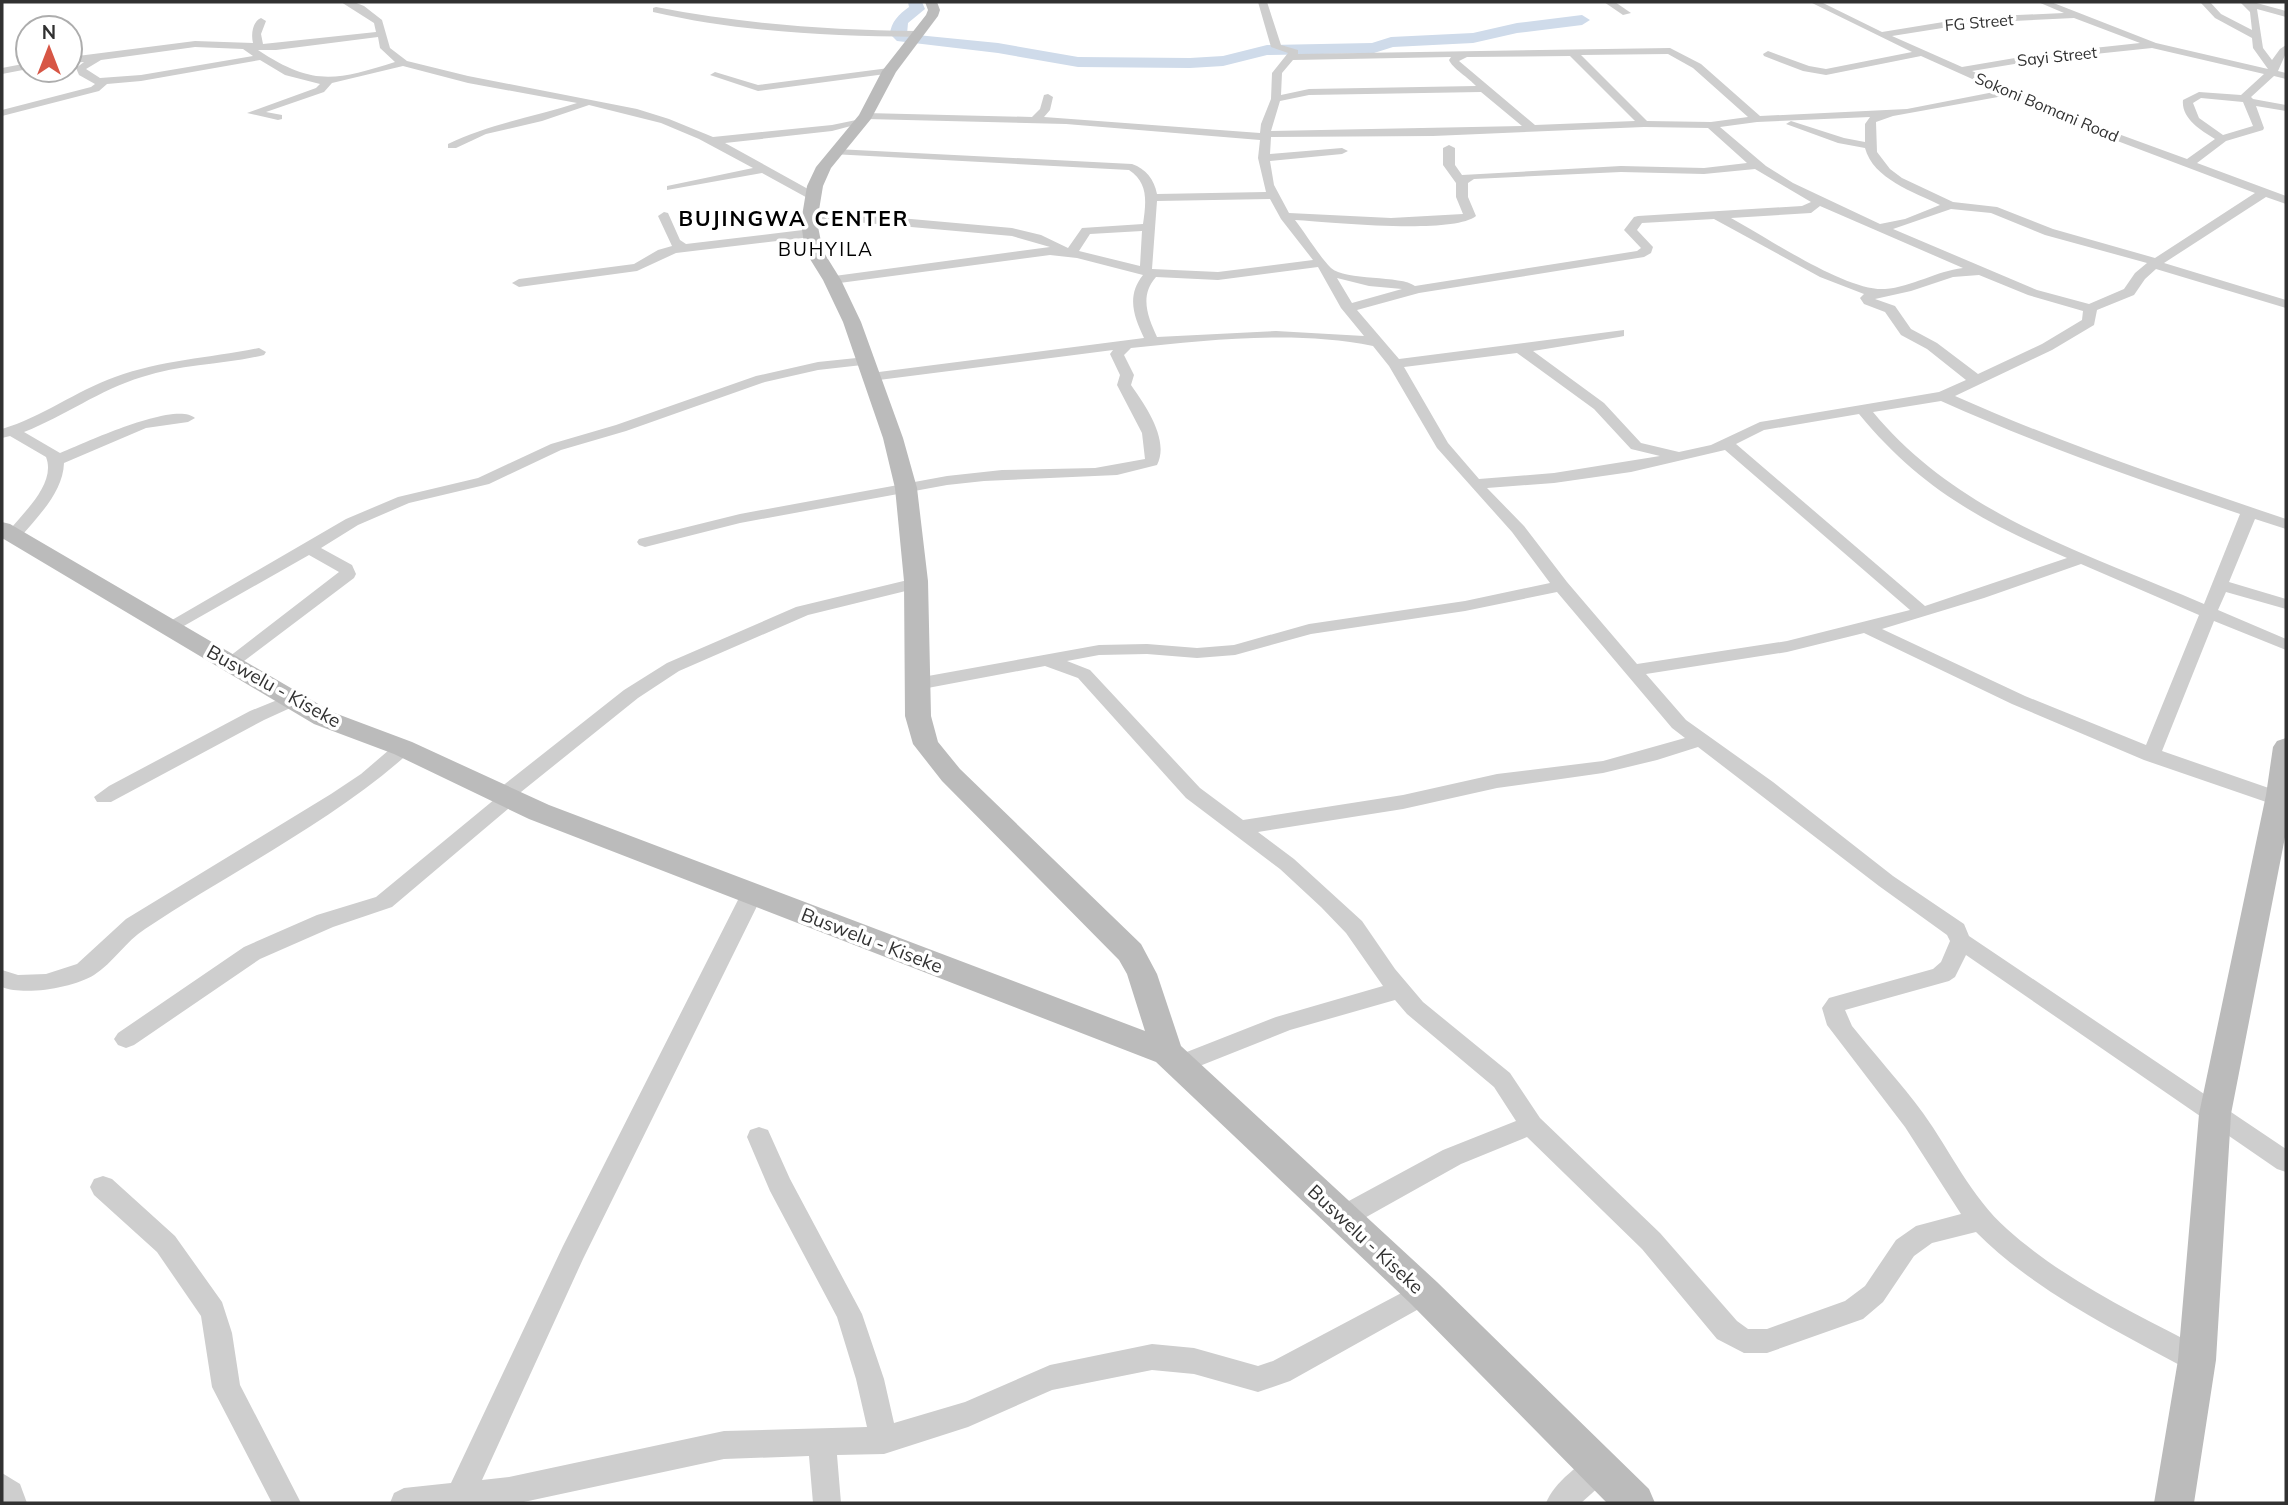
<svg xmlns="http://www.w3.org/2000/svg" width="2288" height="1505" font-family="Mulish,sans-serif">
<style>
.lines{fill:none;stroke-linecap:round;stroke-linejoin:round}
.river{fill:#cfdbea;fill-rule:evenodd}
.street{fill:#cecece;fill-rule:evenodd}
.secondary{fill:#bbb;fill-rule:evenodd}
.labels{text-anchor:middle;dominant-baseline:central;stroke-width:7;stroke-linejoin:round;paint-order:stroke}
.far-street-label{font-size:16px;fill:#313131;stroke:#fff}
.far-quarter-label{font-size:19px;letter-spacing:2px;fill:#000;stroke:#fff}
.street-label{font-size:19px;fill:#313131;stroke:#fff}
.far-district-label{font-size:21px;font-weight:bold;letter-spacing:2px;fill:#000;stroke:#fff}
</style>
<rect width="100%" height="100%" fill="#fff"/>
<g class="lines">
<!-- river -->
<path class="river" d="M908,2H922L925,9L908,23L907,34L998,43L1078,57L1190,58L1223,56L1267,45L1372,43L1391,37L1473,33L1517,23L1582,15L1590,20L1582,25L1517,33L1473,43L1393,47L1374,53L1267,55L1223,66L1190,68L1078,67L998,53L897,41L890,34C891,22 899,14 909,7Z"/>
<!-- street -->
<g class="street">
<path d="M341,2H354L364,6L382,20L390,48L407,61L468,76L637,109L669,119L713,137L832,125L861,119L866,122L832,131L725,143L817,194L819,197L813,201L762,173L667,190V186L753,168L699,139L661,123L589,105L542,121L486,134L456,148H448V144C489,124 534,117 577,103L468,83L403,66L332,83L324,92L266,112L282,115V119L278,120L247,113L316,88L320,84L285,75L260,60L141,81L107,84L99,91L2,116V110L91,87L95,84L79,75L76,68L84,62L70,63V57L195,41L253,43C251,35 252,22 261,18L266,21L261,34L263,44L376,32L374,23ZM378,37L380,48L395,62C335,81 312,86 258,50H276ZM195,47L243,49L253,56L141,75L100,78L86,69L101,60Z"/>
<path d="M1258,2H1267L1281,45L1298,50V54L1670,48L1701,64L1760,116L1907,109L1999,91L1921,56L1826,75L1803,71L1764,56L1763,54L1768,51L1809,66L1826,69L1912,52L1810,2H1821L1882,32L1974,17L2064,13L2038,2H2051L2156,43L2268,69L2253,48L2252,38L2215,18L2201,3L2210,2L2221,14L2252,30L2250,12L2240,2H2253L2286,11V17L2257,9L2263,48L2272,60L2280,49L2286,45V53L2278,71L2286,73V79L2274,76L2251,97L2253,99L2286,105V111L2256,106L2264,128L2263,130L2226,141L2197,163L2286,196V204L2266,197L2164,263L2286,300V308L2156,269L2145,279L2134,295L2097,310L2094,325L2052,350L1955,396C2063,444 2176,482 2286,519V529L2255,519L2229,582L2286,599V609L2226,592L2218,610L2286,639V650L2214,621L2162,751L2286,794V804H2272L2144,760L2012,704L1864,633L1787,652L1646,674L1686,720L1773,782L1893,876L1964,924L1969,936L2286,1149V1172L2277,1169L1966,955L1955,977L1949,981L1845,1010L1852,1026C1875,1055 1901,1083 1923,1113C1951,1152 1971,1197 2007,1229C2065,1281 2138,1315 2207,1351L2211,1360L2207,1369L2197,1373L2187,1369C2114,1329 2036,1292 1976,1232L1932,1243L1914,1256L1883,1302L1863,1319L1767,1353H1744L1717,1339L1642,1249L1527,1137L1461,1164L1352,1225L1343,1228L1334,1225L1330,1217L1334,1209L1443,1150L1516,1121L1494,1087L1407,1014L1395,1000L1290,1030L1182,1073L1174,1071L1170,1064L1174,1057L1276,1017L1383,986L1346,933L1321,907L1280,869L1186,798L1078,678L1045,666L917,690L908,684L917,678L1099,645L1147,644L1197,648L1234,645L1309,624L1465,601L1550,583L1512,532L1437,448L1389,366L1373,346C1295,330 1209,340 1131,348L1124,355L1134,375L1131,385C1145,405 1170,440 1157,465L1117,475L984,481L947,485L740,523L645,547L639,545L637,542L639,539L740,514L947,476L1002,470L1095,468L1145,459L1142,433L1117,385L1120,375L1110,354L1113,350L871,381L864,377L871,373L1144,338C1134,317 1126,296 1143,275L1077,258L1050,255L832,284L826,280L827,277L1050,247L1012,236L810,218L804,214L810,210L1012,228L1041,235L1068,248L1082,228L1143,224C1146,203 1149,183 1129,170L832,154L830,152L836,149L1132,164C1146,169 1154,179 1157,194L1266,192L1258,158L1260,140L1066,124L866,119L861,116L866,113L1032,117L1040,109L1044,95L1048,94L1053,97L1050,110L1044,117L1260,133L1261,124L1271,99L1272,73L1288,53L1271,47ZM2074,18L2140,43L2038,54L1962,67L1892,36L1974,23ZM2152,48L2264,74L2241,95L2199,92L2183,100C2181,118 2200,130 2215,139L2187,159L2091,124L1972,71L2038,60ZM1668,54L1693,68L1748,117L1711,122L1647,121L1581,55ZM1570,56L1635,121L1535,125L1459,61L1467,57ZM1451,57L1449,60C1452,68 1469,78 1476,86L1309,89L1281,95L1282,73L1293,60ZM1481,92L1522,126L1271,131L1280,101L1309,95ZM2009,95L2083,128L2255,193L2155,258L2053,229L1997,207L1953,202L1902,178L1890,169L1877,152L1876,122L1893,116ZM2201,98L2243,102L2253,126L2223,135L2199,118L2193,103ZM1870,117L1865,124V142L1844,138L1791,121L1786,124L1838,143L1865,148C1873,179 1914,192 1940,205L1905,219L1880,224L1793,183L1766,166L1720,127L1757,122ZM1644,127L1708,128L1747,163L1704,168L1621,166L1462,175L1455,165V148L1449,145L1443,148V165L1456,183V197L1463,214L1391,218L1289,213L1274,185L1270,161L1342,154L1348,151L1342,148L1270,154L1271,137L1433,136ZM1755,169L1811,202L1802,206L1638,216L1634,217L1624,230L1641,248L1637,251L1415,286C1401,275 1345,281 1331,268C1319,256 1306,234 1295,220C1329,222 1452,235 1476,216L1468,197V183L1474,179L1621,172L1704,174ZM1270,199L1281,219L1313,260L1218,272L1152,269L1157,201ZM1820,206L1963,268C1936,271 1912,287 1885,289C1847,292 1766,237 1731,218L1811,213ZM1951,209L1991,213L2045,235L2147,263L2135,273L2124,289L2089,304L2037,290L1893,229ZM1714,219L1820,277L1864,294L1860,298L1864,304L1885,312L1901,335L1927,349L1966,380L1939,392L1760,422L1711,445L1679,452L1641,443L1604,403L1533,351L1619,337L1624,336V330L1399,359L1357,310L1419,293L1644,257L1651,253L1653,247L1637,230L1642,223ZM1142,231L1140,266L1079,251L1090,234ZM1318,267L1341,308L1364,336L1276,331L1157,337C1148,317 1139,296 1156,277L1218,280ZM1979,275L2028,295L2083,311L2082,320L2042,344L1978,374L1937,343L1911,329L1895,306L1875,299L1911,291L1953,277ZM1337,278L1369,286L1402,289L1352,303ZM1517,353L1594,409L1631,449L1660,456L1554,473L1479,479L1448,443L1404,367ZM1941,401C2039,445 2139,480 2240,514L2204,604C2085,553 1958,515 1873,412ZM1859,414C1919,487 1982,522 2067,558L1925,606L1736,444L1764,430ZM1725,450L1910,610L1787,641L1637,664L1567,582L1524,526L1487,488L1554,483L1631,472ZM2081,564L2199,615L2146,745L2025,696L1882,629L1984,598ZM1557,592L1672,728L1685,738L1603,761L1497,774L1403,795L1243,820L1200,788L1090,670L1067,661L1099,655L1147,654L1197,658L1235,655L1311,634L1465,611ZM1698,747L1879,886L1947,935L1950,941L1941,962L1933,969L1829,998L1822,1008L1827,1025L1905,1127L1961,1214L1916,1226L1896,1240L1865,1286L1845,1301L1767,1329H1748L1737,1321L1660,1233L1540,1118L1510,1073L1423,1002L1395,969L1362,921L1294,859L1258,832L1403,809L1497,788L1603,773L1657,760Z"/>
<polygon points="1604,2 1615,2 1631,13 1623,15"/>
<path d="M656,7C743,24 829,30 917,31L922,34L917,37C828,36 739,32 653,12V8Z"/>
<polygon points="28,63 28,69 2,74 2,68"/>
<polygon points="889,68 893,69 893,73 758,91 710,75 715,72 758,85"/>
<polygon points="664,212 668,213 680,240 686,244 811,229 817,233 811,237 676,253 637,271 519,287 512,283 519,279 634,264 658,250 672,246 658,216"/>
<path d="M259,348L266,352L264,355C224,365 181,364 142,377C99,390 65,416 24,432L60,453C84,443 176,400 195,418L188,422L146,428L64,463C63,493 37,517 19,539H7L5,536C20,515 57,485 46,457L10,436L2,438V429C42,417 76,391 115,377C162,360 211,358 259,348Z"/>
<polygon points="866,357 871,358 871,364 818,370 765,382 626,431 561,450 489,484 409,503 358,525 321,548 352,565 356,574 354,578 236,667 230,669 221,663 339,572 309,555 175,631 163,631 160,627 346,519 398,497 478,478 551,444 616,425 756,376 818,362"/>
<polygon points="916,578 922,579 925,583 922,587 808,615 679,671 638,698 516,796 515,803 392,907 333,927 260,959 134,1045 126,1048 118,1045 114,1039 118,1033 244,947 317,915 376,897 495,799 496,791 624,690 667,663 796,607"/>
<polygon points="292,694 299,696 301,700 299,704 264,720 111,802 97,802 94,797 109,786 250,711"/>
<path d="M403,742L410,744L413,748L410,752C331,823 233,870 145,929C126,941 113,963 94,975C73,988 24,996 2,987V970L18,975L46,974L77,964L126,919L331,794L361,774L396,744Z"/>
<polygon points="752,886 759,889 763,894 583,1259 482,1480 509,1477 724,1431 867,1427 856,1379 837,1317 770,1191 747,1137 750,1130 759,1127 768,1130 790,1179 862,1314 884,1379 894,1423 965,1402 1050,1365 1152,1344 1194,1348 1258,1366 1273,1361 1424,1281 1433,1285 1437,1293 1433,1301 1290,1381 1258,1392 1194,1374 1152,1370 1052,1390 968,1427 884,1454 837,1455 841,1503 813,1503 809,1456 724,1459 519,1503 390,1503 394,1493 404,1488 451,1483 563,1246 741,894 745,889"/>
<polygon points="103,1176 112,1179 175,1236 222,1302 232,1333 240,1385 301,1503 272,1503 212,1387 201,1316 157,1252 94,1195 90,1187 94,1179"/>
<path d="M1600,1453L1610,1457L1614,1467L1610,1477L1581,1503H1546C1553,1484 1581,1461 1600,1453Z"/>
<polygon points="2,1473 20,1484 27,1503 2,1503"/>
</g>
<!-- secondary -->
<g class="secondary">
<polygon points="925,2 937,2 940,10 938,16 896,72 871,119 831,168 823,186 817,222 823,251 841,280 861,322 903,438 917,488 928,581 931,716 938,742 960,769 1141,944 1157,974 1181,1046 1437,1282 1649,1489 1655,1503 1607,1503 1411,1304 1156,1062 529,819 394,754 314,724 2,538 2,522 10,524 332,712 412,742 549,805 1145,1031 1127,974 1119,960 942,781 913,744 905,716 904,581 895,488 883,438 843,322 823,280 805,251 801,222 807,186 816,167 859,115 882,71 926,15 928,10"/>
<polygon points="2286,738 2286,832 2231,1114 2216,1360 2194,1503 2154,1503 2178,1360 2199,1114 2266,795 2273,747 2277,741"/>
</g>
</g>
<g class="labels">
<!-- far-street labels -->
<g class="far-street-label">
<text transform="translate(1979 22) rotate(-5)">FG Street</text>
<text transform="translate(2057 56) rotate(-6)">Sayi Street</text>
<text transform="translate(2047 107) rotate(23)">Sokoni Bomani Road</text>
</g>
<!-- far-quarter labels -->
<g class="far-quarter-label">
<text x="826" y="249">BUHYILA</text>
</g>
<!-- street labels -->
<g class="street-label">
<text transform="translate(274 686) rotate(29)">Buswelu - Kiseke</text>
<text transform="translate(872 940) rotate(21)">Buswelu - Kiseke</text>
<text transform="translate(1366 1239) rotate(43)">Buswelu - Kiseke</text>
</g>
<!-- far-district labels -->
<g class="far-district-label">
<text x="794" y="218">BUJINGWA CENTER</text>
</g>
</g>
<!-- border -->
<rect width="2288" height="1505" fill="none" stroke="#313131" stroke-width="7"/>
<!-- north arrow -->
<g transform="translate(49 49)"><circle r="33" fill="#ffffff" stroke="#adadad" stroke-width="2"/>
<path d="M0-5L12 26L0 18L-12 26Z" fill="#d75645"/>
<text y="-10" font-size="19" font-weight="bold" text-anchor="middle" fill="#313131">N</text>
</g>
</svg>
